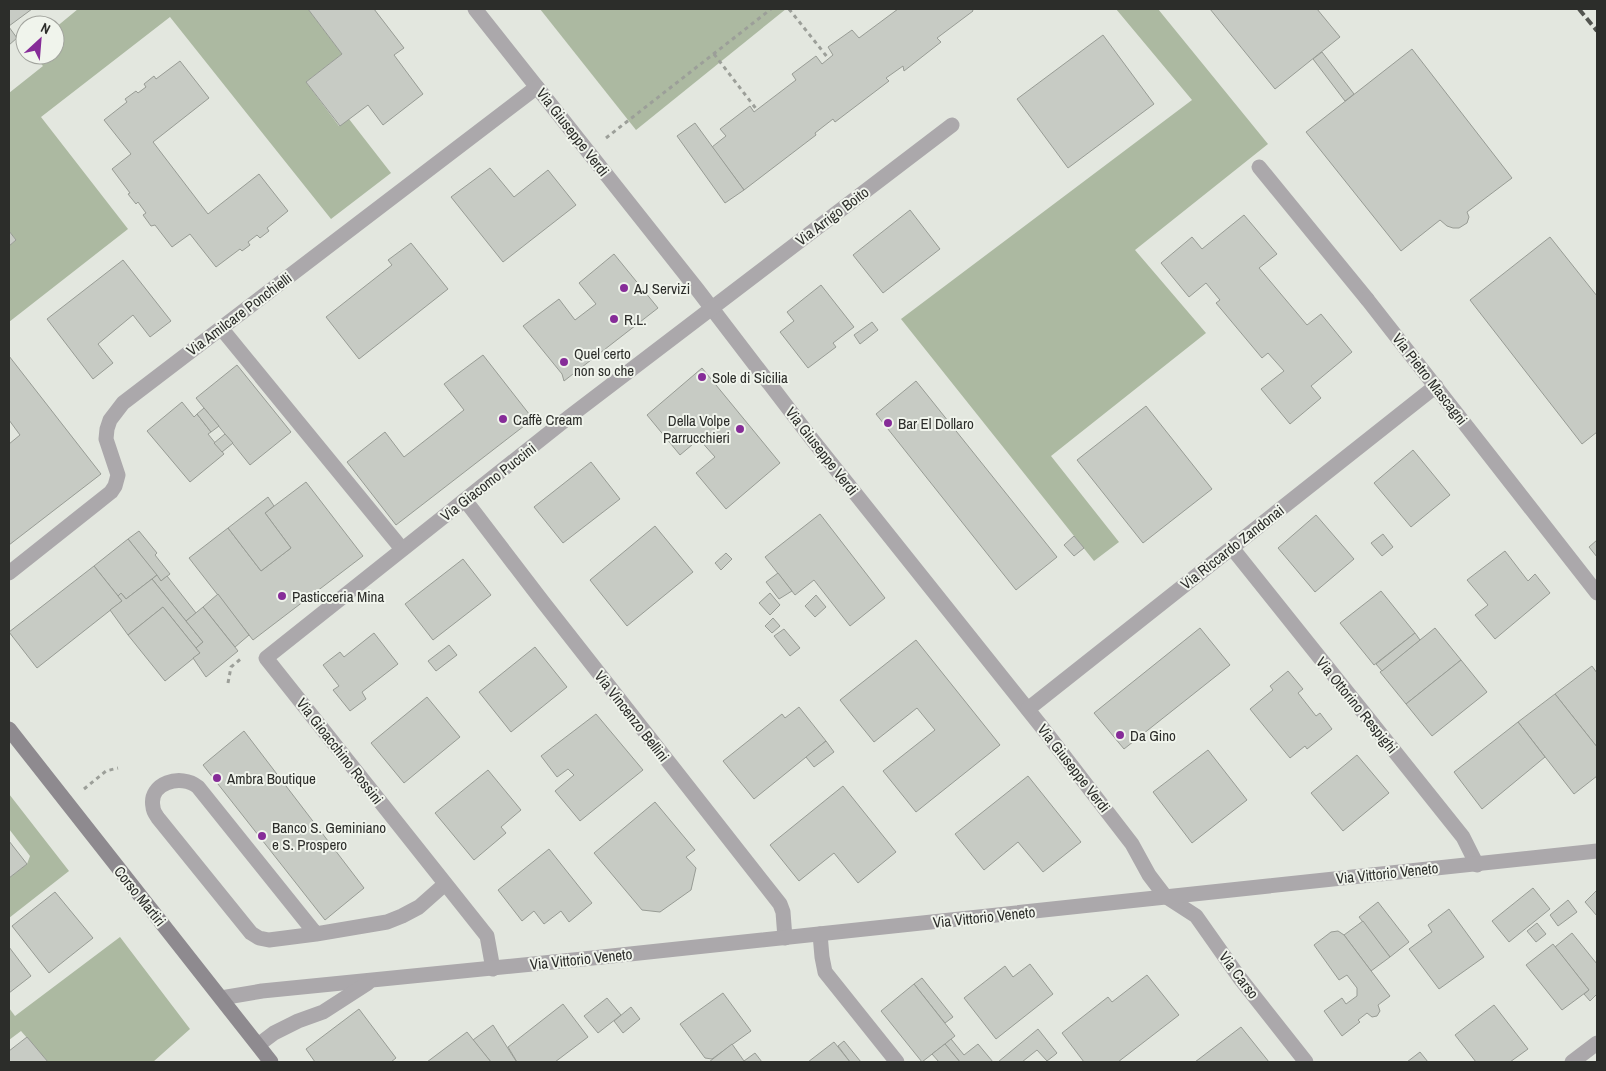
<svg xmlns="http://www.w3.org/2000/svg" width="1606" height="1071" font-family="'Archivo Narrow',sans-serif">
<style>
.green{fill:#acb9a1}
.building{fill:#c7cbc4;stroke:#989c95}
.lines{fill:none;stroke-linecap:round;stroke-linejoin:round}
.path{stroke:#9c9f99;stroke-width:3;stroke-dasharray:4 4;stroke-linecap:butt}
.service{stroke:#aba8ab;stroke-width:15}
.minor{stroke:#aba8ab;stroke-width:15}
.secondary{stroke:#8e8a8f;stroke-width:15}
.rail{stroke:#52544f;stroke-width:4;stroke-dasharray:8 4;stroke-linecap:butt}
.poi-dot{fill:#862c98;stroke:#f0f4ec;stroke-width:2}
.labels{text-anchor:middle;dominant-baseline:central;stroke-width:4;stroke-linejoin:round;paint-order:stroke}
.street-label{font-size:15px;fill:#2c2d2a;stroke:#f0f4ec}
.poi-label{font-size:15px;fill:#2c2d2a;stroke:#f0f4ec;text-anchor:start}
</style>
<rect width="100%" height="100%" fill="#e3e7df"/>
<!-- green -->
<g class="green">
<polygon points="78,9 308,9 342,54 306,82 339,126 349,119 391,173 331,219 170,17 41,117 128,229 9,322 9,246 16,240 9,231 9,93 43,66 35,57 36,55 55,55 55,28"/>
<polygon points="540,9 786,9 636,130"/>
<polygon points="1116,9 1158,9 1268,144 1135,250 1206,333 1051,456 1119,542 1094,561 901,319 1192,100"/>
<polygon points="9,794 69,871 9,918 9,878 27,864 30,856 9,829"/>
<polygon points="120,937 190,1029 153,1062 48,1062 21,1031 9,1040 9,1008 15,1016"/>
</g>
<!-- building -->
<g class="building">
<polygon points="9,9 32,9 9,26"/>
<polygon points="308,9 374,9 404,48 394,55 423,94 383,125 368,105 340,126 306,82 342,54"/>
<polygon points="898,9 972,9 973,11 937,38 941,42 904,71 903,66 886,78 889,81 835,122 833,119 815,133 816,135 744,190 712,147 726,136 720,129 750,106 754,112 796,80 792,74 816,56 822,64 833,55 828,47 852,30 859,38"/>
<polygon points="1210,9 1317,9 1340,37 1275,89"/>
<polygon points="9,27 17,38 9,45"/>
<polygon points="1103,35 1154,104 1068,168 1017,99"/>
<polygon points="1412,49 1512,178 1467,212 1469,217 1467,223 1459,228 1453,228 1447,226 1440,220 1401,251 1306,132"/>
<polygon points="1322,52 1354,94 1345,101 1313,59"/>
<polygon points="180,61 209,98 153,142 208,214 259,174 288,211 267,228 269,231 260,238 257,235 248,242 250,245 242,251 240,249 216,267 190,234 172,247 155,225 151,226 143,215 146,213 138,202 136,204 128,194 130,193 112,169 131,154 104,120 127,102 125,99 136,91 138,93 146,87 144,84 154,76 156,79"/>
<polygon points="695,123 744,190 725,203 677,136"/>
<polygon points="490,168 514,197 548,170 576,205 503,262 451,197"/>
<polygon points="910,210 940,249 883,293 853,255"/>
<polygon points="1244,215 1277,254 1259,268 1307,325 1321,314 1352,352 1311,386 1321,398 1290,424 1261,389 1284,371 1268,353 1262,358 1216,303 1220,300 1206,283 1189,297 1161,263 1192,237 1202,249"/>
<polygon points="9,231 16,240 9,246"/>
<polygon points="1550,237 1597,296 1597,432 1582,444 1470,300"/>
<polygon points="411,243 448,289 359,359 326,317 392,265 388,260"/>
<polygon points="614,254 658,308 564,381 562,374 523,326 559,299 575,320 596,304 579,283"/>
<polygon points="123,260 171,321 150,337 133,315 98,344 113,363 93,379 47,319"/>
<polygon points="821,285 854,327 833,343 836,347 808,368 780,332 794,321 787,312"/>
<polygon points="872,322 878,330 860,344 854,335"/>
<polygon points="483,355 533,419 396,525 347,462 385,432 404,457 464,410 444,384"/>
<polygon points="9,356 101,474 9,545 9,444 20,435 9,420"/>
<polygon points="237,365 291,432 250,465 196,398"/>
<polygon points="702,368 780,463 726,509 696,473 715,457 699,439 680,455 647,415"/>
<polygon points="916,381 1057,557 1016,590 876,414"/>
<polygon points="182,402 194,417 197,414 211,432 208,434 224,454 190,482 147,431"/>
<polygon points="1146,406 1212,489 1143,543 1077,460"/>
<polygon points="204,408 219,426 211,432 197,414"/>
<polygon points="225,434 233,443 222,452 214,443"/>
<polygon points="1413,450 1450,495 1411,527 1374,483"/>
<polygon points="591,462 620,499 563,543 534,507"/>
<polygon points="306,482 363,556 253,640 189,558 228,528 261,571 291,548 265,513"/>
<polygon points="268,497 274,506 265,513 291,548 261,571 228,528"/>
<polygon points="820,514 885,598 850,626 814,580 795,595 765,557"/>
<polygon points="1316,515 1354,559 1315,592 1278,548"/>
<polygon points="655,526 693,572 627,626 590,580"/>
<polygon points="139,531 157,553 155,555 170,574 161,581 128,539"/>
<polygon points="1383,534 1393,547 1382,556 1371,543"/>
<polygon points="1074,536 1084,548 1074,556 1064,545"/>
<polygon points="128,539 157,575 126,599 121,593 118,596 94,566"/>
<polygon points="1597,540 1597,557 1589,547"/>
<polygon points="1505,551 1528,581 1535,574 1550,593 1495,639 1475,615 1488,605 1467,580"/>
<polygon points="726,553 732,559 721,570 715,563"/>
<polygon points="463,559 491,595 433,640 405,604"/>
<polygon points="94,566 122,601 37,668 9,632"/>
<polygon points="778,573 792,591 779,599 766,582"/>
<polygon points="157,575 161,581 167,576 196,613 186,621 152,579"/>
<polygon points="152,579 203,642 196,648 163,607 128,635 110,610 122,601 118,596 121,593 126,599"/>
<polygon points="1381,591 1415,633 1374,665 1340,623"/>
<polygon points="770,593 780,605 770,615 759,603"/>
<polygon points="218,594 249,635 235,647 203,607"/>
<polygon points="816,595 826,607 815,617 805,606"/>
<polygon points="163,607 200,653 165,681 128,635"/>
<polygon points="203,607 238,651 206,677 193,658 200,653 196,648 203,642 186,621"/>
<polygon points="773,618 780,626 772,633 765,626"/>
<polygon points="1200,628 1230,665 1124,749 1094,713"/>
<polygon points="1435,628 1461,660 1406,704 1380,672"/>
<polygon points="784,629 800,648 790,656 774,636"/>
<polygon points="374,633 398,664 362,692 366,699 350,711 333,690 339,686 323,665 340,652 344,657"/>
<polygon points="1415,633 1420,640 1382,671 1376,664"/>
<polygon points="916,640 1000,745 916,812 883,771 935,730 917,708 874,742 840,700"/>
<polygon points="449,645 457,655 436,671 428,661"/>
<polygon points="535,647 567,687 511,732 479,692"/>
<polygon points="1461,660 1487,692 1432,736 1406,704"/>
<polygon points="1592,666 1597,673 1597,747 1555,694"/>
<polygon points="1288,671 1303,689 1298,693 1316,716 1320,713 1332,729 1307,749 1305,746 1290,758 1250,709 1273,690 1270,686"/>
<polygon points="1555,694 1597,747 1597,776 1574,794 1518,722"/>
<polygon points="427,697 460,737 404,783 371,743"/>
<polygon points="799,707 826,741 754,799 723,761 782,714 785,718"/>
<polygon points="596,714 643,770 580,821 555,791 574,775 568,769 557,777 541,756"/>
<polygon points="1518,722 1545,757 1482,809 1454,772"/>
<polygon points="244,731 364,888 325,920 203,765"/>
<polygon points="826,741 834,752 814,767 806,757"/>
<polygon points="1208,750 1247,800 1192,843 1153,792"/>
<polygon points="1357,755 1389,793 1343,831 1311,793"/>
<polygon points="488,770 521,810 501,827 506,833 474,860 435,813"/>
<polygon points="1028,776 1081,842 1043,872 1018,842 984,870 955,834"/>
<polygon points="843,786 896,852 858,883 834,853 799,881 770,845"/>
<polygon points="655,802 695,850 686,857 696,868 691,890 660,912 642,910 594,853"/>
<polygon points="9,841 27,864 9,878"/>
<polygon points="549,849 592,903 569,922 561,911 544,924 534,911 522,921 498,890"/>
<polygon points="1533,888 1550,909 1509,942 1492,921"/>
<polygon points="1597,890 1597,916 1585,902"/>
<polygon points="55,892 93,938 49,973 12,926"/>
<polygon points="1568,900 1577,912 1558,926 1550,915"/>
<polygon points="1378,902 1409,942 1390,957 1359,917"/>
<polygon points="1449,909 1484,957 1439,989 1409,949 1432,932 1428,925"/>
<polygon points="1363,921 1390,957 1371,971 1344,935"/>
<polygon points="1537,923 1546,934 1536,942 1527,931"/>
<polygon points="1338,931 1344,935 1390,996 1378,1005 1380,1011 1377,1016 1372,1017 1367,1013 1358,1020 1360,1022 1342,1036 1324,1011 1342,998 1346,1004 1357,996 1357,988 1347,975 1339,980 1314,945 1331,932"/>
<polygon points="1572,933 1597,964 1597,994 1590,1001 1584,994 1589,990 1555,947"/>
<polygon points="1553,944 1589,990 1562,1010 1526,965"/>
<polygon points="9,947 31,976 9,993"/>
<polygon points="1030,964 1053,994 996,1039 964,998 1005,966 1013,977"/>
<polygon points="1147,975 1179,1015 1118,1062 1084,1062 1062,1033 1108,997 1112,1002"/>
<polygon points="922,978 953,1017 945,1023 914,984"/>
<polygon points="914,984 955,1036 922,1062 881,1011"/>
<polygon points="723,993 751,1031 712,1059 705,1058 680,1024"/>
<polygon points="607,998 621,1015 598,1033 584,1016"/>
<polygon points="563,1004 588,1037 555,1062 517,1062 508,1047"/>
<polygon points="1494,1005 1528,1049 1510,1062 1476,1062 1455,1035"/>
<polygon points="631,1007 640,1019 623,1033 614,1021"/>
<polygon points="359,1009 396,1058 391,1062 315,1062 306,1049"/>
<polygon points="493,1025 516,1061 515,1062 491,1062 473,1040"/>
<polygon points="1241,1027 1269,1062 1195,1062"/>
<polygon points="1038,1029 1057,1053 1056,1054 1047,1061 1037,1050 1022,1062 998,1062"/>
<polygon points="467,1032 491,1062 427,1062"/>
<polygon points="27,1037 48,1062 9,1062 9,1051"/>
<polygon points="951,1039 964,1055 978,1044 993,1062 960,1062 945,1044"/>
<polygon points="844,1041 861,1062 850,1062 838,1046"/>
<polygon points="834,1042 850,1062 808,1062"/>
<polygon points="732,1044 744,1061 755,1053 762,1062 709,1062"/>
<polygon points="945,1044 960,1062 939,1062 932,1054"/>
<polygon points="1420,1052 1428,1062 1407,1062"/>
</g>
<g class="lines">
<!-- path -->
<g class="path">
<polyline points="789,9 828,58"/>
<polyline points="714,54 757,110"/>
<polyline points="606,138 771,9"/>
<polyline points="228,683 231,667 243,657"/>
<polyline points="84,789 106,771 118,768"/>
</g>
<!-- service -->
<g class="service">
<polyline points="1259,167 1367,299"/>
<polyline points="221,328 402,549"/>
<path d="M316,934L198,787C181,773 148,783 153,807C153,811 156,815 158,818L251,933L259,938L269,940L316,934L387,922L402,916L419,907L445,884"/>
<polyline points="820,934 822,957 825,972 897,1062"/>
</g>
<!-- minor -->
<g class="minor">
<polyline points="475,9 697,289 811,438 1041,726 1132,844 1149,875 1165,896 1196,916 1239,977 1306,1062"/>
<polyline points="1367,299 1597,593"/>
<polyline points="465,500 543,602 780,904 783,912 785,938"/>
<polyline points="1232,548 1463,837 1477,865"/>
<polyline points="9,573 111,492 115,486 118,475 106,439 107,429 110,420 123,403 537,87"/>
<polyline points="1028,709 1436,386"/>
<polyline points="493,969 487,936 266,658 569,417 952,125"/>
<polyline points="221,998 262,991 583,959 1597,851"/>
<polyline points="258,1045 274,1033 298,1021 323,1012 368,983"/>
<polyline points="1572,1062 1597,1043"/>
</g>
<!-- secondary -->
<polyline class="secondary" points="9,729 271,1062"/>
<!-- rail -->
<polyline class="rail" points="1579,9 1597,31"/>
</g>
<!-- markers -->
<g class="poi-dot">
<circle cx="624" cy="288" r="5"/>
<circle cx="614" cy="319" r="5"/>
<circle cx="564" cy="362" r="5"/>
<circle cx="702" cy="377" r="5"/>
<circle cx="503" cy="419" r="5"/>
<circle cx="888" cy="423" r="5"/>
<circle cx="740" cy="429" r="5"/>
<circle cx="282" cy="596" r="5"/>
<circle cx="1120" cy="735" r="5"/>
<circle cx="217" cy="778" r="5"/>
<circle cx="262" cy="836" r="5"/>
</g>
<g class="labels">
<!-- street labels -->
<g class="street-label">
<text transform="translate(573 132) rotate(52)">Via Giuseppe Verdi</text>
<text transform="translate(832 216) rotate(-37)">Via Arrigo Boito</text>
<text transform="translate(239 314) rotate(-37)">Via Amilcare Ponchielli</text>
<text transform="translate(1430 379) rotate(52)">Via Pietro Mascagni</text>
<text transform="translate(822 451) rotate(52)">Via Giuseppe Verdi</text>
<text transform="translate(488 482) rotate(-38)">Via Giacomo Puccini</text>
<text transform="translate(1232 547) rotate(-38)">Via Riccardo Zandonai</text>
<text transform="translate(1357 705) rotate(51)">Via Ottorino Respighi</text>
<text transform="translate(632 716) rotate(52)">Via Vincenzo Bellini</text>
<text transform="translate(340 751) rotate(52)">Via Gioacchino Rossini</text>
<text transform="translate(1074 768) rotate(52)">Via Giuseppe Verdi</text>
<text transform="translate(1387 873) rotate(-6)">Via Vittorio Veneto</text>
<text transform="translate(140 896) rotate(51)">Corso Martiri</text>
<text transform="translate(984 917) rotate(-6)">Via Vittorio Veneto</text>
<text transform="translate(581 959) rotate(-6)">Via Vittorio Veneto</text>
<text transform="translate(1239 975) rotate(53)">Via Carso</text>
</g>
<!-- poi labels -->
<g class="poi-label">
<text x="634" y="288">AJ Servizi</text>
<text x="624" y="319">R.L.</text>
<text x="574" y="353">Quel certo<tspan x="574" dy="17">non so che</tspan></text>
<text x="712" y="377">Sole di Sicilia</text>
<text x="513" y="419">Caffè Cream</text>
<text x="730" y="420" text-anchor="end">Della Volpe<tspan x="730" dy="17">Parrucchieri</tspan></text>
<text x="898" y="423">Bar El Dollaro</text>
<text x="292" y="596">Pasticceria Mina</text>
<text x="1130" y="735">Da Gino</text>
<text x="227" y="778">Ambra Boutique</text>
<text x="272" y="827">Banco S. Geminiano<tspan x="272" dy="17">e S. Prospero</tspan></text>
</g>
</g>
<!-- border -->
<rect width="1606" height="1071" fill="none" stroke="#2c2d2a" stroke-width="20"/>
<!-- north arrow -->
<g transform="translate(40 40) rotate(26)"><circle r="24" fill="#f0f4ec" stroke="#a2a49e"/>
<path d="M0-4L9 19L0 12L-9 19Z" fill="#862c98"/>
<text y="-8" font-size="14" font-weight="bold" text-anchor="middle" fill="#2c2d2a">N</text>
</g>
</svg>
